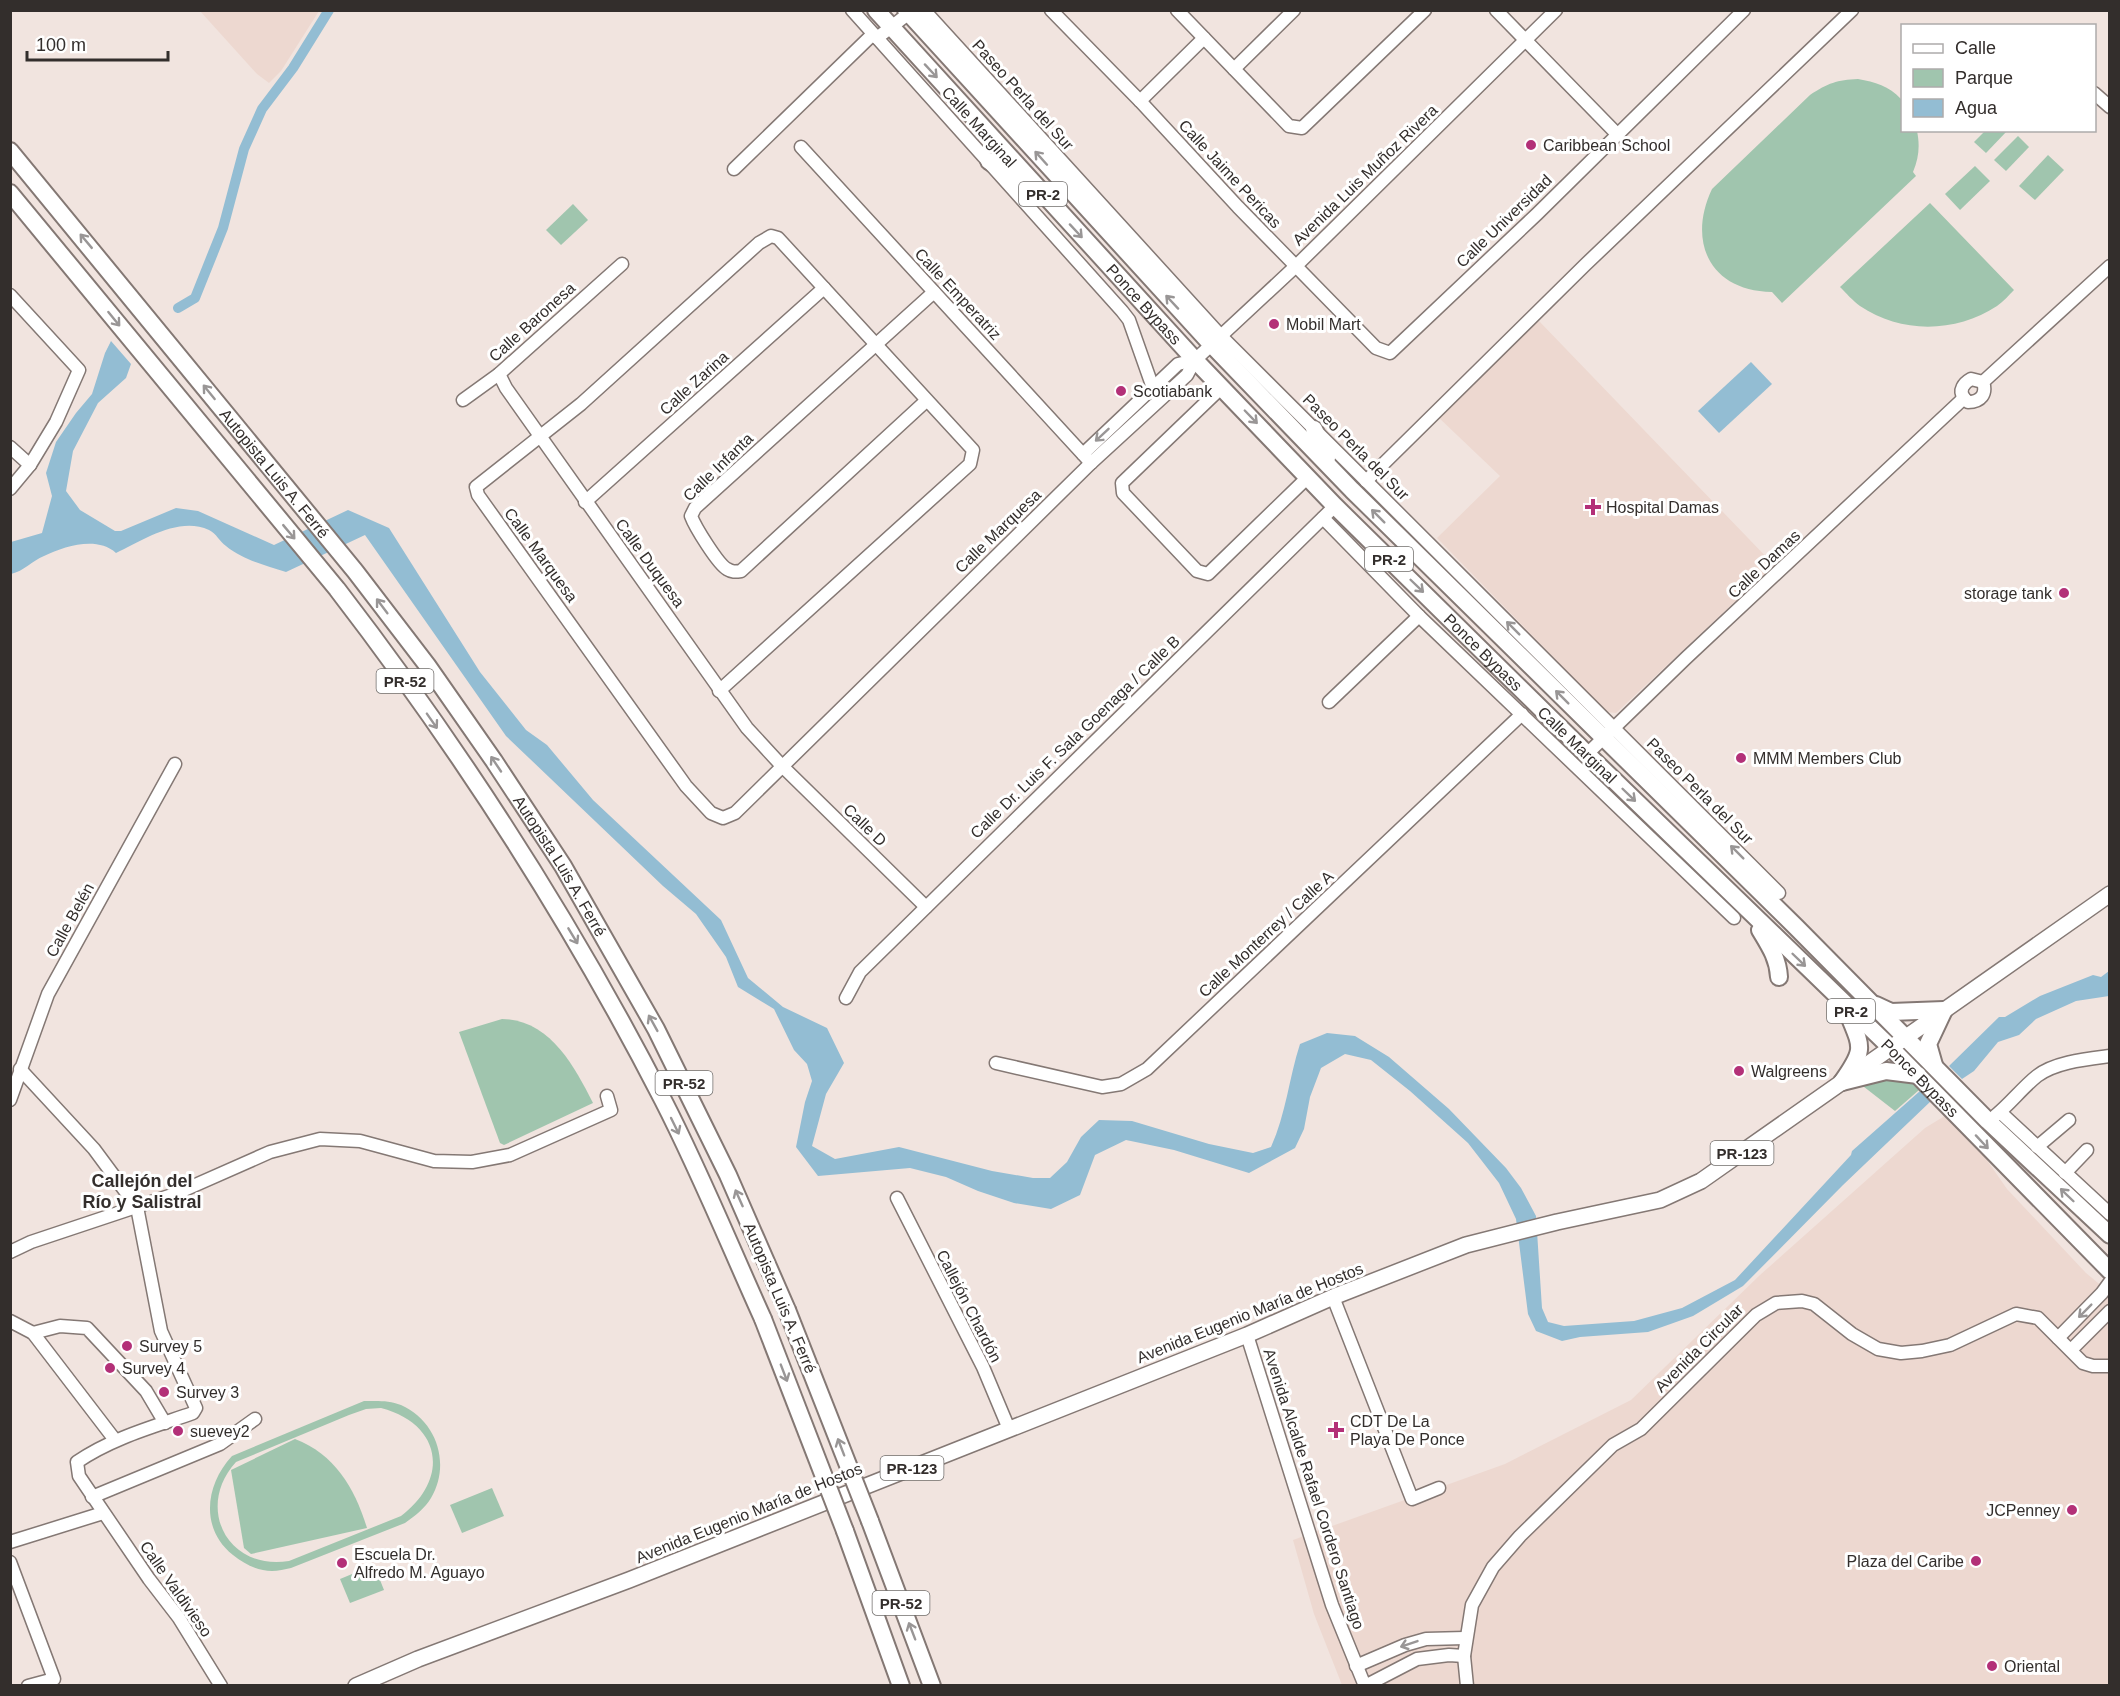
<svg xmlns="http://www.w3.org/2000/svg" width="2120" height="1696" font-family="Helvetica,sans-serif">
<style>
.built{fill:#edd8d0}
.green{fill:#a0c5ae;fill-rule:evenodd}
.water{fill:#93bdd3}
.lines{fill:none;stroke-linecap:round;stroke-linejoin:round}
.canal{stroke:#93bdd3;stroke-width:10}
.minor-casing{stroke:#847874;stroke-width:15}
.major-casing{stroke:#847874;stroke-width:18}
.highway-casing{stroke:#847874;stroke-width:20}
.minor{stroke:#fff;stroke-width:12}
.major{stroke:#fff;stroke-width:15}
.highway{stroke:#fff;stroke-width:16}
.highway-bridge-casing{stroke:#847874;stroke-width:20;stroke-linecap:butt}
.highway-bridge{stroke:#fff;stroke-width:16}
.oneway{stroke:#999696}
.poi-dot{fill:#b33078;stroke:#fff;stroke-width:2}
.labels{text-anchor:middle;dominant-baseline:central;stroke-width:6;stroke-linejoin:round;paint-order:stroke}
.shield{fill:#fff;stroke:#706d6b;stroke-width:1.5}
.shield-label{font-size:15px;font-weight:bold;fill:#332e2c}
.street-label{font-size:16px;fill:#332e2c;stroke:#fff}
.poi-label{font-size:16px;fill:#332e2c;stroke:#fff;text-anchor:start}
.neighbourhood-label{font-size:18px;font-weight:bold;fill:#332e2c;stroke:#fff}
</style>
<rect width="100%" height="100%" fill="#f1e4df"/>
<!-- built -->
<g class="built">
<polygon points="200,11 319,11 281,71 269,83 257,74"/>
<polygon points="1539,321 1774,565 1616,713 1607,712 1437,538 1500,476 1437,416 1533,325"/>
<polygon points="1948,1114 1968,1133 2007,1189 2086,1273 2109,1292 2109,1685 1342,1685 1314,1614 1293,1540 1505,1464 1631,1400 1760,1275 1925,1128"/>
</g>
<!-- green -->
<g class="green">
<path d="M1858,79C1875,82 1889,86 1901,99H1902V130L1917,131C1920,145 1919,158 1913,172L1916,176L1782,303L1772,292C1710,291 1687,242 1712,189L1810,95C1828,83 1837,80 1858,79Z"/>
<polygon points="1985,131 2007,131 1986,153 1974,142"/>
<polygon points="2018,136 2029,147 2006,171 1994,160"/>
<polygon points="2048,155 2064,170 2035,200 2019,186"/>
<polygon points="1975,166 1990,181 1960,210 1945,194"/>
<path d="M1930,203L2014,290C2009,295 2003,302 1997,306C1956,333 1901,334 1860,306C1853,301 1846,293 1840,287Z"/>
<polygon points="573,204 588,220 561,245 546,230"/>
<path d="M502,1019C550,1020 574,1066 593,1103L504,1145L500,1143L459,1032Z"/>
<polygon points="1882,1077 1909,1081 1919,1090 1895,1111 1859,1083"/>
<path d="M364,1401C377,1401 389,1400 401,1405C437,1421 451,1464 431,1498C425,1508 415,1516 405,1523L291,1568C285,1569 278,1571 272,1571C258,1571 244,1564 233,1555C200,1529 205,1485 232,1456ZM381,1408C442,1424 450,1479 401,1516L289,1561C227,1571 195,1507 236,1462L349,1415L366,1409Z"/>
<path d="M295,1439C335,1454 355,1489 367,1528L251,1554L244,1548L231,1470Z"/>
<polygon points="492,1488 504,1516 462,1533 450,1505"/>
<polygon points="374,1565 384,1590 350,1603 340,1579"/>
</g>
<!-- water -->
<g class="water">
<path d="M111,341L131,364L126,378L98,403L73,451L66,491L80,510L115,531H121L176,508L198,511L274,545L348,510L389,528L480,672L526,730L547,745L593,800L721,920L748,978L783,1007L827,1028L844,1063L826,1094L812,1146L835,1159L899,1147L992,1171L1033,1178H1050L1067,1162L1081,1137L1099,1120L1132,1121L1209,1144L1253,1153L1271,1147C1286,1114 1289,1078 1300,1044L1327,1033L1355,1036L1389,1057L1449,1109L1506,1168L1521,1188L1536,1216L1542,1308L1548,1322L1564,1326L1634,1321L1682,1308L1735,1280L1851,1155L1852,1151L1920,1091L1931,1101L1843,1185L1743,1286L1693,1316L1648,1332L1580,1337L1562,1341L1536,1331L1528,1314L1516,1219L1499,1183L1468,1143L1410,1091L1371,1060L1345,1054L1321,1068L1310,1097L1304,1129L1295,1148L1249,1173L1174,1150L1126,1140L1095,1155L1080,1195L1051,1209L1014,1203L978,1191L946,1177L910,1168L818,1176L796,1147L805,1102L812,1081L807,1064L794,1050L774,1009L738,987L726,957L696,914L663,886L506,736L365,535L286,572C265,565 243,560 226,546C220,542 216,533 209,530C179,516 143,540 116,553C97,536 65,546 44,556C32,561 24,571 11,574V542L42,533L52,496L46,473L56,442L76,413L92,394L105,353Z"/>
<polygon points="1751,362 1772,384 1719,433 1698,411"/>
<polygon points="2109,971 2109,996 2076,1001 2036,1019 2019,1035 1998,1042 1974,1071 1962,1079 1949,1066 1999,1017 2005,1017 2040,996 2093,975 2101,977"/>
</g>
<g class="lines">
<!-- canal -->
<polyline class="canal" points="178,308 195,298 223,228 244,149 262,109 293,68 329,10"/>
<!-- minor casing -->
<g class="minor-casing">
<g id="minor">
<polyline points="852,10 1122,311 1129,320 1153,388"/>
<polyline points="924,10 1222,337 1779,893"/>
<polyline points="1051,10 1140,101 1238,207 1376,348 1390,353 1537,214 1744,10"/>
<polyline points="1177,10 1289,126 1302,128 1425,10"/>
<polyline points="1496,10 1617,134"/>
<polyline points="877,38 913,10"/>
<polyline points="1234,69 1294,10"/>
<polyline points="2094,93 2110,107"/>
<polyline points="1140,101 1204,38"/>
<polyline points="801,147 1091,463"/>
<polyline points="734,169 873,34"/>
<polyline points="10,295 79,370 56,422 30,465 10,489"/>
<polyline points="499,374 506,388 747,728 782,766 926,907"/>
<polyline points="1222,387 1122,483 1123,493 1197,571 1208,574 1308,477"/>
<path d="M1964,398C1958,390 1964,383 1971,379L1983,382"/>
<polyline points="463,400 499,374 622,264"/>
<path d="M926,401L741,571C735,572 732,572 727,569C718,564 695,527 691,516L695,508L934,292"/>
<polyline points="10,447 30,465"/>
<polyline points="1083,454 1178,364 1195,360"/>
<polyline points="1366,481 1585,265 1852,10"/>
<polyline points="585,502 824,288"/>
<polyline points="1323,518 1419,616 1734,918"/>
<polyline points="719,691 970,464 973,450 778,238 771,236 759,243 581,404 476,487 478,495 686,786 711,813 723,818 735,813 1091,463 1187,375 1195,360 1296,266 1556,10"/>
<polyline points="1329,702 1419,616"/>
<path d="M1587,754L1686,658L1964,398L1968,402C1981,402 1987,394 1983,382L2110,266"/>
<polyline points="846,998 860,972 1335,506"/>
<polyline points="996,1063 1102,1087 1121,1084 1147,1069 1522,714"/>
<path d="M20,1069L94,1149L137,1207L161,1331L196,1408L193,1413C153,1427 112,1438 77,1462L79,1476L149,1579L179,1618L221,1686"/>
<polyline points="10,1100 48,994 175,764"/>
<polyline points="2000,1112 2110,1214"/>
<path d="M1995,1116C2010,1104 2022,1088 2037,1076C2055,1062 2087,1059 2110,1056"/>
<polyline points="2037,1147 2069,1120"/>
<polyline points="2065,1173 2087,1150"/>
<polyline points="897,1198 983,1367 1009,1429"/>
<polyline points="10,1252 31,1242 175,1194 270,1152 320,1139 360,1141 434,1161 472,1162 510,1155 611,1110 607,1096"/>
<polyline points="1333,1297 1412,1499 1439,1488"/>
<polyline points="10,1321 33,1333 115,1440"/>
<polyline points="33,1333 60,1326 87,1328 146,1391 165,1423"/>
<polyline points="1247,1335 1332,1605 1365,1686"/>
<polyline points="2058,1338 2102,1293 2110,1282"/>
<polyline points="2071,1350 2110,1311"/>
<polyline points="92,1497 220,1444 255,1419"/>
<polyline points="10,1542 103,1513"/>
<polyline points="10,1562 54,1679 28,1686"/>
<polyline points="1356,1666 1405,1645 1426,1639 1465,1638"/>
<polyline points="1365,1686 1417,1659 1449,1655 1464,1656"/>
<polyline points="1467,1686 1464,1656 1472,1605 1493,1567 1520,1536 1613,1445 1641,1429 1756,1315 1776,1303 1802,1301 1814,1304 1852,1334 1878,1349 1901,1353 1922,1351 1950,1345 2016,1314 2038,1318 2083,1363 2093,1366 2110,1366"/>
</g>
</g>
<!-- major casing -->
<g class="major-casing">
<polyline id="major" points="356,1686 418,1659 629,1580 1184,1360 1247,1335 1333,1297 1466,1245 1557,1222 1660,1200 1701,1181 2110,894"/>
</g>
<!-- highway casing -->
<g class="highway-casing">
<g id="highway">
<path id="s1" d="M876,10L1195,360L1335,506L1587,754L1891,1048L2110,1271"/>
<polyline points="906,10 1212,345 1352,490 1796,927 1988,1121 2110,1235"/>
<path id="s2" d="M10,151L355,571L427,665L494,761L563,866L656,1029L728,1175L787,1310"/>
<polyline points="989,161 1026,185"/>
<path d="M10,193L337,589C460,749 571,921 663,1100C700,1172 730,1246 763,1319"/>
<polyline points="1314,429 1327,458"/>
<path d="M1760,930C1769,945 1778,958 1779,977"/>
<polyline points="1876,1005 1891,1012 1944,1010 1928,1044 1934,1065"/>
<path d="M1842,1082C1866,1048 1862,1048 1847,1011"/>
<polyline points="1842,1082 1886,1071 1918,1075"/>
<polyline points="870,1521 932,1686"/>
<polyline points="845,1531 901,1686"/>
</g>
</g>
<!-- minor -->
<use href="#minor" class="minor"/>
<!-- major -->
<use href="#major" class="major"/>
<!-- highway -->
<use href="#highway" class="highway"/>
<!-- highway-bridge casing -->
<g class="highway-bridge-casing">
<g id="highway-bridge">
<polyline points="787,1310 870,1521"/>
<polyline points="763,1319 845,1531"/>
</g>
</g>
<!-- highway-bridge -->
<use href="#highway-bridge" class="highway-bridge"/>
</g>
<!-- one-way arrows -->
<defs><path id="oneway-shaft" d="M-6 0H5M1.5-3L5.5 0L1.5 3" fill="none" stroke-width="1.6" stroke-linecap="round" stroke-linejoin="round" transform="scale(1.5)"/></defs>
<g class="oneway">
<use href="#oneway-shaft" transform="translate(931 71) rotate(47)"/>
<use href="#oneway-shaft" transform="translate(1041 158) rotate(-132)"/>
<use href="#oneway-shaft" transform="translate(1076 231) rotate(47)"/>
<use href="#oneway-shaft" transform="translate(86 241) rotate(-130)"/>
<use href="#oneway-shaft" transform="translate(1172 302) rotate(-133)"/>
<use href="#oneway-shaft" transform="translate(114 319) rotate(51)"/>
<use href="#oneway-shaft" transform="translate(209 392) rotate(-129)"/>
<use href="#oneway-shaft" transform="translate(1251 417) rotate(46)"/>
<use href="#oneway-shaft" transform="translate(1102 435) rotate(137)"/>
<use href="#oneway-shaft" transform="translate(1378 516) rotate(-135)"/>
<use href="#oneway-shaft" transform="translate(289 532) rotate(50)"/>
<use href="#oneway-shaft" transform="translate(1417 586) rotate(44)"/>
<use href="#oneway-shaft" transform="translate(382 606) rotate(-127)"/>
<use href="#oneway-shaft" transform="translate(1513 628) rotate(-135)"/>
<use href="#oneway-shaft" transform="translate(1562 697) rotate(-135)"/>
<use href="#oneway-shaft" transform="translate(432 721) rotate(55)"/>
<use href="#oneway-shaft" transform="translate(496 764) rotate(-124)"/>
<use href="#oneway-shaft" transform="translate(1629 795) rotate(44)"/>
<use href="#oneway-shaft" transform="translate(1737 852) rotate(-135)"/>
<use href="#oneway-shaft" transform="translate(573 936) rotate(59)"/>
<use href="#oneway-shaft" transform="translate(1799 960) rotate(44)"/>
<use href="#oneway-shaft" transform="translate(653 1023) rotate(-119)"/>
<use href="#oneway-shaft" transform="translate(675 1126) rotate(64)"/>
<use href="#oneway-shaft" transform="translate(1982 1142) rotate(47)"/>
<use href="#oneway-shaft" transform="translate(2067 1195) rotate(-136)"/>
<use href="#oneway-shaft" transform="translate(739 1198) rotate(-114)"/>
<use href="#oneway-shaft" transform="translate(2085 1311) rotate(135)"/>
<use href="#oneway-shaft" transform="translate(784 1373) rotate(69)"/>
<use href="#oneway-shaft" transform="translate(841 1447) rotate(-111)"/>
<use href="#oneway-shaft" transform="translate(912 1631) rotate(-111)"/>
<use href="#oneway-shaft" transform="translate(1409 1644) rotate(161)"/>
</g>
<!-- markers -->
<g class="poi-dot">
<circle cx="1531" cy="145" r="6"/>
<circle cx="1274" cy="324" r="6"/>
<circle cx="1121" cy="391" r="6"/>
<path d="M1590 498h6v6h6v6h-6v6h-6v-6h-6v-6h6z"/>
<circle cx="2064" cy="593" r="6"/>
<circle cx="1741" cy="758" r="6"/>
<circle cx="1739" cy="1071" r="6"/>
<circle cx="127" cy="1346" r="6"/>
<circle cx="110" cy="1368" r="6"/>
<circle cx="164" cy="1392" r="6"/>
<path d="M1333 1421h6v6h6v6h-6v6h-6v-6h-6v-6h6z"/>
<circle cx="178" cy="1431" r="6"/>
<circle cx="2072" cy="1510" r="6"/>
<circle cx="1976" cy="1561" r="6"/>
<circle cx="342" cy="1563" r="6"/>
<circle cx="1992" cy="1666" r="6"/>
</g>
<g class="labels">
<!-- shield labels -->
<g class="shield">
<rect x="1019" y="182" width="48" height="24" rx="4.5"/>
<rect x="1365" y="547" width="48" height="24" rx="4.5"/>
<rect x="376.5" y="669" width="57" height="24" rx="4.5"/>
<rect x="1827" y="999" width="48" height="24" rx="4.5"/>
<rect x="655.5" y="1071" width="57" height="24" rx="4.5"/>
<rect x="1710.5" y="1141" width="63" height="24" rx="4.5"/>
<rect x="880.5" y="1456" width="63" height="24" rx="4.5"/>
<rect x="872.5" y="1591" width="57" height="24" rx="4.5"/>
</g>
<g class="shield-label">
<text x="1043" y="194">PR-2</text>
<text x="1389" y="559">PR-2</text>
<text x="405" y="681">PR-52</text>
<text x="1851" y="1011">PR-2</text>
<text x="684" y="1083">PR-52</text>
<text x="1742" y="1153">PR-123</text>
<text x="912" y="1468">PR-123</text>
<text x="901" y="1603">PR-52</text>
</g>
<!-- street labels -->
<g class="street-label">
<text transform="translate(1023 95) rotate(48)">Paseo Perla del Sur</text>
<text transform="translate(979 127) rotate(48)">Calle Marginal</text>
<text transform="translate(1230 174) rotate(47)">Calle Jaime Pericas</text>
<text transform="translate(1365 175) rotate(-44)">Avenida Luis Muñoz Rivera</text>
<text transform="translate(1504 221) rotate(-44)">Calle Universidad</text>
<text transform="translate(958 294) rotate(47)">Calle Emperatriz</text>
<text stroke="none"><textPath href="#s1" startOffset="398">Ponce Bypass</textPath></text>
<text transform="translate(532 322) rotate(-42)">Calle Baronesa</text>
<text transform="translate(694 383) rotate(-42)">Calle Zarina</text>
<text transform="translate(1356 447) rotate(45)">Paseo Perla del Sur</text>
<text transform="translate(718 467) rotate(-44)">Calle Infanta</text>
<text stroke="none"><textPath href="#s2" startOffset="417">Autopista Luis A. Ferré</textPath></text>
<text transform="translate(998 531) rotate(-44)">Calle Marquesa</text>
<text transform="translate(541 555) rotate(54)">Calle Marquesa</text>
<text transform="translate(650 563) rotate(54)">Calle Duquesa</text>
<text transform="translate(1764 564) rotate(-43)">Calle Damas</text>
<text stroke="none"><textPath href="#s1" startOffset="884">Ponce Bypass</textPath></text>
<text transform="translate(1075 737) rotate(-44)">Calle Dr. Luis F. Sala Goenaga / Calle B</text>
<text transform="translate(1577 745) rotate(44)">Calle Marginal</text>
<text transform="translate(1700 791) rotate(45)">Paseo Perla del Sur</text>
<text transform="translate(865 825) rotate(44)">Calle D</text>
<text stroke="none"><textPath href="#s2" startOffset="903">Autopista Luis A. Ferré</textPath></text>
<text transform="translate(70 920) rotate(-61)">Calle Belén</text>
<text transform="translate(1266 934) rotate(-43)">Calle Monterrey / Calle A</text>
<text stroke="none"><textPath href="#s1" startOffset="1494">Ponce Bypass</textPath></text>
<text transform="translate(780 1298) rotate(67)">Autopista Luis A. Ferré</text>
<text transform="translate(969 1306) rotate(63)">Callejón Chardón</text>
<text transform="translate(1250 1313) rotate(-22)">Avenida Eugenio María de Hostos</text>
<text transform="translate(1699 1348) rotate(-45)">Avenida Circular</text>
<text transform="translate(1314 1489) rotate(72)">Avenida Alcalde Rafael Cordero Santiago</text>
<text transform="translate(749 1513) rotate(-22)">Avenida Eugenio María de Hostos</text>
<text transform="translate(176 1589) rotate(55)">Calle Valdivieso</text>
</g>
<!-- poi labels -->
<g class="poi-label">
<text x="1543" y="145">Caribbean School</text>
<text x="1286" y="324">Mobil Mart</text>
<text x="1133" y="391">Scotiabank</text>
<text x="1606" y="507">Hospital Damas</text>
<text x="2052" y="593" text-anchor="end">storage tank</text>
<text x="1753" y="758">MMM Members Club</text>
<text x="1751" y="1071">Walgreens</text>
<text x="139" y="1346">Survey 5</text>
<text x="122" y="1368">Survey 4</text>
<text x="176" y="1392">Survey 3</text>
<text x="1350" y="1421">CDT De La<tspan x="1350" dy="18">Playa De Ponce</tspan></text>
<text x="190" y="1431">suevey2</text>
<text x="2060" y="1510" text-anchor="end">JCPenney</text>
<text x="354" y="1554">Escuela Dr.<tspan x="354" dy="18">Alfredo M. Aguayo</tspan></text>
<text x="1964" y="1561" text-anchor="end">Plaza del Caribe</text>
<text x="2004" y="1666">Oriental</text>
</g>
<!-- neighbourhood labels -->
<g class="neighbourhood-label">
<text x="142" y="1181">Callejón del<tspan x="142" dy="21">Río y Salistral</tspan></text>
</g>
</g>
<!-- border -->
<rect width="2120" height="1696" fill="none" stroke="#332e2c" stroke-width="24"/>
<!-- legend -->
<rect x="1901" y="24" width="195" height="108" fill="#ffffff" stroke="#adabab" stroke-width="1.5"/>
<rect x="1913" y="44" width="30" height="9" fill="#ffffff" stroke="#adabab" stroke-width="1.5"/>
<text x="1955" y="54" font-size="18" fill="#332e2c">Calle</text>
<rect x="1913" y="69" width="30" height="18" fill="#a0c5ae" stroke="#adabab" stroke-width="1.5"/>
<text x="1955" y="84" font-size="18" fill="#332e2c">Parque</text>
<rect x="1913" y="99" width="30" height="18" fill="#93bdd3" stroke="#adabab" stroke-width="1.5"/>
<text x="1955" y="114" font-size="18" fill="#332e2c">Agua</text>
<!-- scale -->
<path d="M27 51v9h141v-9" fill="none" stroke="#332e2c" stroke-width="3"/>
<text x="36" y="51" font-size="18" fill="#332e2c" stroke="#ffffff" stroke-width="4.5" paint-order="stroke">100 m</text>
</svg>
